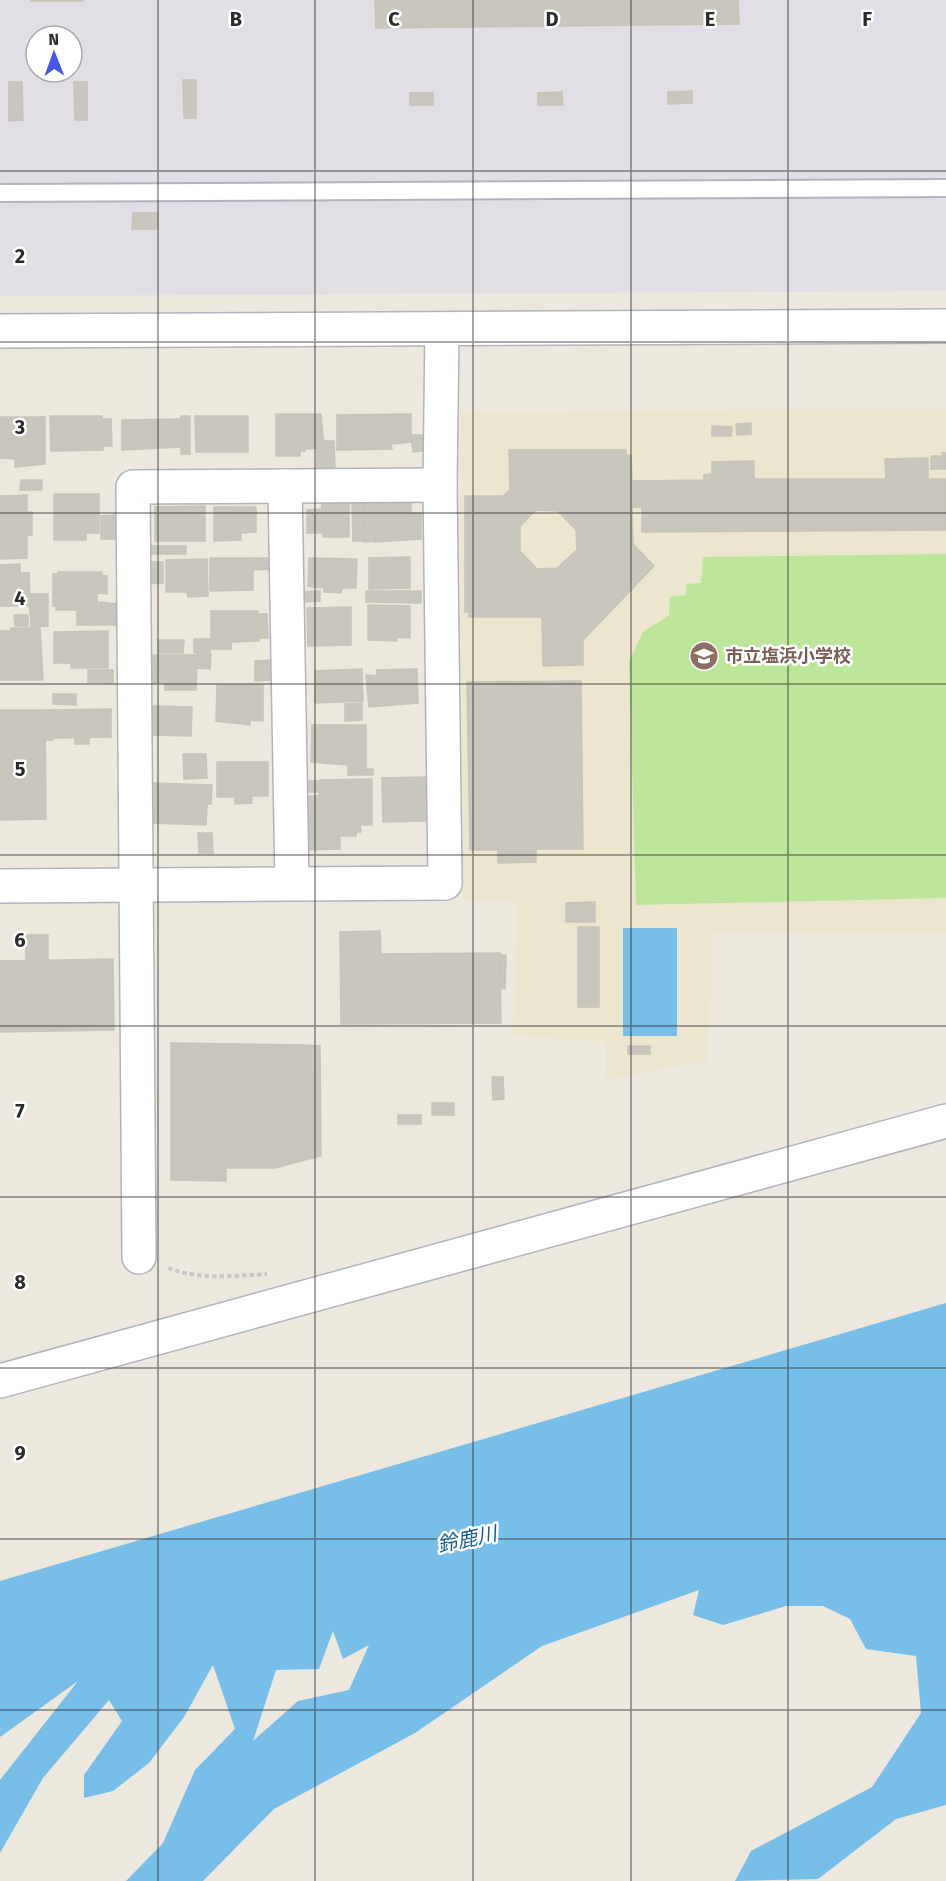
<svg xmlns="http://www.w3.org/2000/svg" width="946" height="1881" font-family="'Fira Sans','Noto Sans JP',sans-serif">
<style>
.industrial{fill:#e1dee5;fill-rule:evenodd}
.education{fill:#ede6cf}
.pitch{fill:#bee69a}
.water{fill:#77bee9;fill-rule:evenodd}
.building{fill:#c8c6bd;stroke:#c8c4b8;stroke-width:1.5;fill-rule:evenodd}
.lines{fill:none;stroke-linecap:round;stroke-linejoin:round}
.lane-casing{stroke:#b2b3be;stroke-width:20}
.street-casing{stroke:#b2b3be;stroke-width:36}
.secondary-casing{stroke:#b2b3be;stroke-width:36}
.path{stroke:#c8c8c8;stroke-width:4;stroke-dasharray:4.5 3;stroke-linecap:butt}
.lane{stroke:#fff;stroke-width:16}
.street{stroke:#fff;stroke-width:33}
.secondary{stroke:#fff;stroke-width:33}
.grid{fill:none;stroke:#2b2b2b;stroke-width:1.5;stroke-opacity:0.55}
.labels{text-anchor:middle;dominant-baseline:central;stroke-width:5;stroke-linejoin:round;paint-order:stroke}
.education-label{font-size:18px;font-weight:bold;fill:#785e54;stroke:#fff;text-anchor:start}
.water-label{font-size:20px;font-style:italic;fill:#155b96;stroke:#fff}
.grid-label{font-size:20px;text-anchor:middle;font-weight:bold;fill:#2b2b2b;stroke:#fff;stroke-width:5;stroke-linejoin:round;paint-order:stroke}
</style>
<rect width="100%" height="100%" fill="#ece8de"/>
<!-- industrial -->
<path class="industrial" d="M0,0H946V291L0,296ZM36,36H72V72H36Z"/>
<!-- education -->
<polygon class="education" points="946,408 946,934 714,933 707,1061 606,1080 606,1042 513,1036 516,901 463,901 460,412"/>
<!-- pitch -->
<polygon class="pitch" points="946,554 946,898 636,905 629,662 643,632 669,615 670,597 686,595 686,584 701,583 703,557"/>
<!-- water -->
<g class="water">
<rect x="623" y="928" width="54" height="108"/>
<path d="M946,1303V1805L896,1819L818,1879L735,1881L751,1851L872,1787L921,1713L916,1656L866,1649L850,1619L823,1606H786L723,1625L693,1615L699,1590L542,1646L415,1733L274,1809L203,1881H126L163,1843L195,1770L235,1729L213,1665L184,1717L149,1763L113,1791L84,1798V1775L122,1721L109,1700L43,1778L0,1853V1780L78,1681L0,1737V1581ZM333,1631L343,1659L369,1645L349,1690L298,1701L253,1741L276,1670L319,1669Z"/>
</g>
<!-- building -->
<g class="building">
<rect x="31" y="0" width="52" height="1"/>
<polygon points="375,0 738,0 739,24 376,28"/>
<polygon points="183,80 196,80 196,118 184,118"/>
<polygon points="9,82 22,82 23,120 9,121"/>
<polygon points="74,82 87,82 87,120 75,120"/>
<polygon points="692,91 692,103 668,104 668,92"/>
<polygon points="562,92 563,105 538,105 538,93"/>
<rect x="410" y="93" width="23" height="12"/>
<polygon points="133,213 158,213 158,229 132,229"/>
<polygon points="276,414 321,414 324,448 305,449 305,451 300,451 300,456 276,456"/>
<polygon points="411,414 411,442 391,444 392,449 337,450 337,415"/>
<polygon points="50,416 102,416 103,450 51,451"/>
<rect x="181" y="416" width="9" height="38"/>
<polygon points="195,416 248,416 248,452 196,452"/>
<polygon points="0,417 45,417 45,464 15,467 15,459 0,458"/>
<polygon points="102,419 111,419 112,446 102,446"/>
<polygon points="181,419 181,447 122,450 122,420"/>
<polygon points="751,423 751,434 737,435 736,424"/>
<polygon points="712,426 732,427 731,436 712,436"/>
<polygon points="411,435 423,435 423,451 413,452"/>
<polygon points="324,441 334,441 335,469 317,469 317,448 324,448"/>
<path d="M509,450H626V455H631L632,481L704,480V475L712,474V462L754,461V479H886L885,459L928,458V479H946V530L642,532V507H632L633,544L654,566L583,640V665L543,666L542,617H469V612H465V496H503L510,490ZM536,510L558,511L576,530L577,550L557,568L537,569L520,551V526Z"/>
<polygon points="942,453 946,453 946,469 931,469 931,456 943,456"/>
<polygon points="21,480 42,480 42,490 20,490"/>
<polygon points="54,494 99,494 99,533 86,533 86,540 54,540"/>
<polygon points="27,495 27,512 32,512 32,535 27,535 27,558 0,559 0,496"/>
<polygon points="352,499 363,499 364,541 353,541"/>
<polygon points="349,501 349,537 323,537 323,533 307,533 307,510 322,509 321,502"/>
<polygon points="364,503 373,503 374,541 364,542"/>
<polygon points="374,503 411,503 411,513 421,513 421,539 374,542"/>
<polygon points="205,506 205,541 155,541 155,507"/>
<polygon points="214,507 256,507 256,532 241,533 241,540 214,541"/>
<polygon points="117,515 116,539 101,539 101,516"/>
<rect x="150" y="546" width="36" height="8"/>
<polygon points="410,557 410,588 369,589 369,558"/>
<polygon points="210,558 253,558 253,590 210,591"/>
<polygon points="253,558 271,558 270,569 253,570"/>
<polygon points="309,558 357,559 356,588 342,588 341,593 324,592 324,588 308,586"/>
<polygon points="207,559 208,596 188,597 187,592 166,592 166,560"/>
<polygon points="147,562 163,562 163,583 146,584"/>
<polygon points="20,564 20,573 29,573 30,606 0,606 0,565"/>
<polygon points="58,572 102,572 102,575 107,576 107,594 97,593 97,625 77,625 77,610 56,610 56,606 53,606 53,574 58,574"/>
<polygon points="320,591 320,601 302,602 302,592"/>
<polygon points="366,591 421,591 421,603 366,602"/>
<polygon points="29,594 48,594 48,626 31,627"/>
<polygon points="99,602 117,604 117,625 98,625"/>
<polygon points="368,605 410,606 410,638 397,637 397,641 368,640"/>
<polygon points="351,607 351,645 308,646 307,608"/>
<polygon points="211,611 258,611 258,614 267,614 268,638 259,638 259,641 231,642 231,649 211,649"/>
<polygon points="14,615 28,615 28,626 15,626"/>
<polygon points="11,628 40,628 43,680 0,680 0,639 10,638"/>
<polygon points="0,631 9,631 9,638 0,639"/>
<polygon points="108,631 108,668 71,668 71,663 54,663 54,632"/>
<polygon points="194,639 210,639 210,652 194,653"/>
<polygon points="158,640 184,640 183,653 158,653"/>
<polygon points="197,654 211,654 210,669 197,668"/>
<polygon points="147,655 197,655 196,690 165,690 165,683 147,683"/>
<polygon points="272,660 272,680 255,681 255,661"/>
<polygon points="362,669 363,701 315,703 315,671"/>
<polygon points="417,669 418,703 369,707 366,675 377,676 377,670"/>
<polygon points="88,670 113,670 113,683 88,682"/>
<polygon points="581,681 583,849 536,849 536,862 498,863 498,850 470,850 467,682"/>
<polygon points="217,685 263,685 263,721 250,720 250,725 216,721"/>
<polygon points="53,694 76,694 76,705 53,704"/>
<polygon points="362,703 362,720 345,721 345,704"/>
<polygon points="153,706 192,707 191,736 151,735"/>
<polygon points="111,709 111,737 53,738 53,710"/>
<polygon points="0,710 45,710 46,819 0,820"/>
<rect x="45" y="710" width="8" height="30"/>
<polygon points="312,725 366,725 366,769 373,769 373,775 348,775 348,765 311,762"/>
<rect x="75" y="738" width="14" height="6"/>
<polygon points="183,754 206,754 207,778 184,779"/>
<polygon points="217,762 268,762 268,796 252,796 252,803 235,804 235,797 217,797"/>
<polygon points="426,777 427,821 383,822 382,778"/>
<polygon points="372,779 372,825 360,825 361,832 356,832 356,836 340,836 340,849 306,850 307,796 319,796 320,780"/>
<rect x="303" y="781" width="17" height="11"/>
<polygon points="153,783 212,785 211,804 207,804 206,825 151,823"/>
<polygon points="198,833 212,833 213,853 199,853"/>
<polygon points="595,902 595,922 566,922 566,903"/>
<rect x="578" y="927" width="21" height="80"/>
<polygon points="380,931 381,954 500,953 501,1023 341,1024 340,932"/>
<polygon points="26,935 48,935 48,960 26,961"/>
<polygon points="500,955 506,955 505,989 501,988"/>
<polygon points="113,959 114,1030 0,1032 0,961"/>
<polygon points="171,1043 302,1045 301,1161 275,1168 226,1168 226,1181 171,1180"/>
<polygon points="302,1045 320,1046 321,1156 301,1161"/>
<rect x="628" y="1046" width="22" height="8"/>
<polygon points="492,1077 503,1077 504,1099 493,1100"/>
<rect x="432" y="1103" width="22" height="12"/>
<rect x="398" y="1115" width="23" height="9"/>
</g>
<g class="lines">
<!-- lane casing -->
<g class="lane-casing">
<polyline id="lane" points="0,193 946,188"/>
</g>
<!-- street casing -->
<g class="street-casing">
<g id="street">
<polyline points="442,329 440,485 445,883"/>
<polyline points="285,486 292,883"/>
<polyline points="139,1257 133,487 440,485"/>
<polyline points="0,1381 946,1121"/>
</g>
</g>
<!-- secondary casing -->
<g class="secondary-casing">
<g id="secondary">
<polyline points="0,331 946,326"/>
<polyline points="0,886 445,883"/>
</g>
</g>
<!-- path -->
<path class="path" d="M168,1268C200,1280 233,1276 267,1274"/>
<!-- lane -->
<use href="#lane" class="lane"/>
<!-- street -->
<use href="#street" class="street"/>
<!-- secondary -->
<use href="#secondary" class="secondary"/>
</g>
<!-- grid -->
<path class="grid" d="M158,0V1881M315,0V1881M473,0V1881M631,0V1881M788,0V1881M0,171H946M0,342H946M0,513H946M0,684H946M0,855H946M0,1026H946M0,1197H946M0,1368H946M0,1539H946M0,1710H946"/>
<!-- icons -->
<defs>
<g id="school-disc" transform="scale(1.5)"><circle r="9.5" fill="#8d6e63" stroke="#fff"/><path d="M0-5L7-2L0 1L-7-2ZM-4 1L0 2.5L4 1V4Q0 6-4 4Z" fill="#fff"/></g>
</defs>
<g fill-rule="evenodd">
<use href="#school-disc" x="704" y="656"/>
</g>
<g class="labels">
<!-- education labels -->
<g class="education-label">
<text x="725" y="656">市立塩浜小学校</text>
</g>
<!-- water labels -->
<g class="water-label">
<text transform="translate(467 1539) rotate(-12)">鈴鹿川</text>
</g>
</g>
<g class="grid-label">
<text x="236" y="26">B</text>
<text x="394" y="26">C</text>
<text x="552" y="26">D</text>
<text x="710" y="26">E</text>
<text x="867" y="26">F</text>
<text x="20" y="263">2</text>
<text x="20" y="434">3</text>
<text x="20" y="605">4</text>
<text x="20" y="776">5</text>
<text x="20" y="947">6</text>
<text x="20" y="1118">7</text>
<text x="20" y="1289">8</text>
<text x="20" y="1460">9</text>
</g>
<!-- north arrow -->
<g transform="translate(54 54) rotate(359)"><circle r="28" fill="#ffffff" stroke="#aaaaaa" stroke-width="1.5"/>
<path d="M0-4.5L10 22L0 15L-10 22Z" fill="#4754f0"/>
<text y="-9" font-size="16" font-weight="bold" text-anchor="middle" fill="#2b2b2b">N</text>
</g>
</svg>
